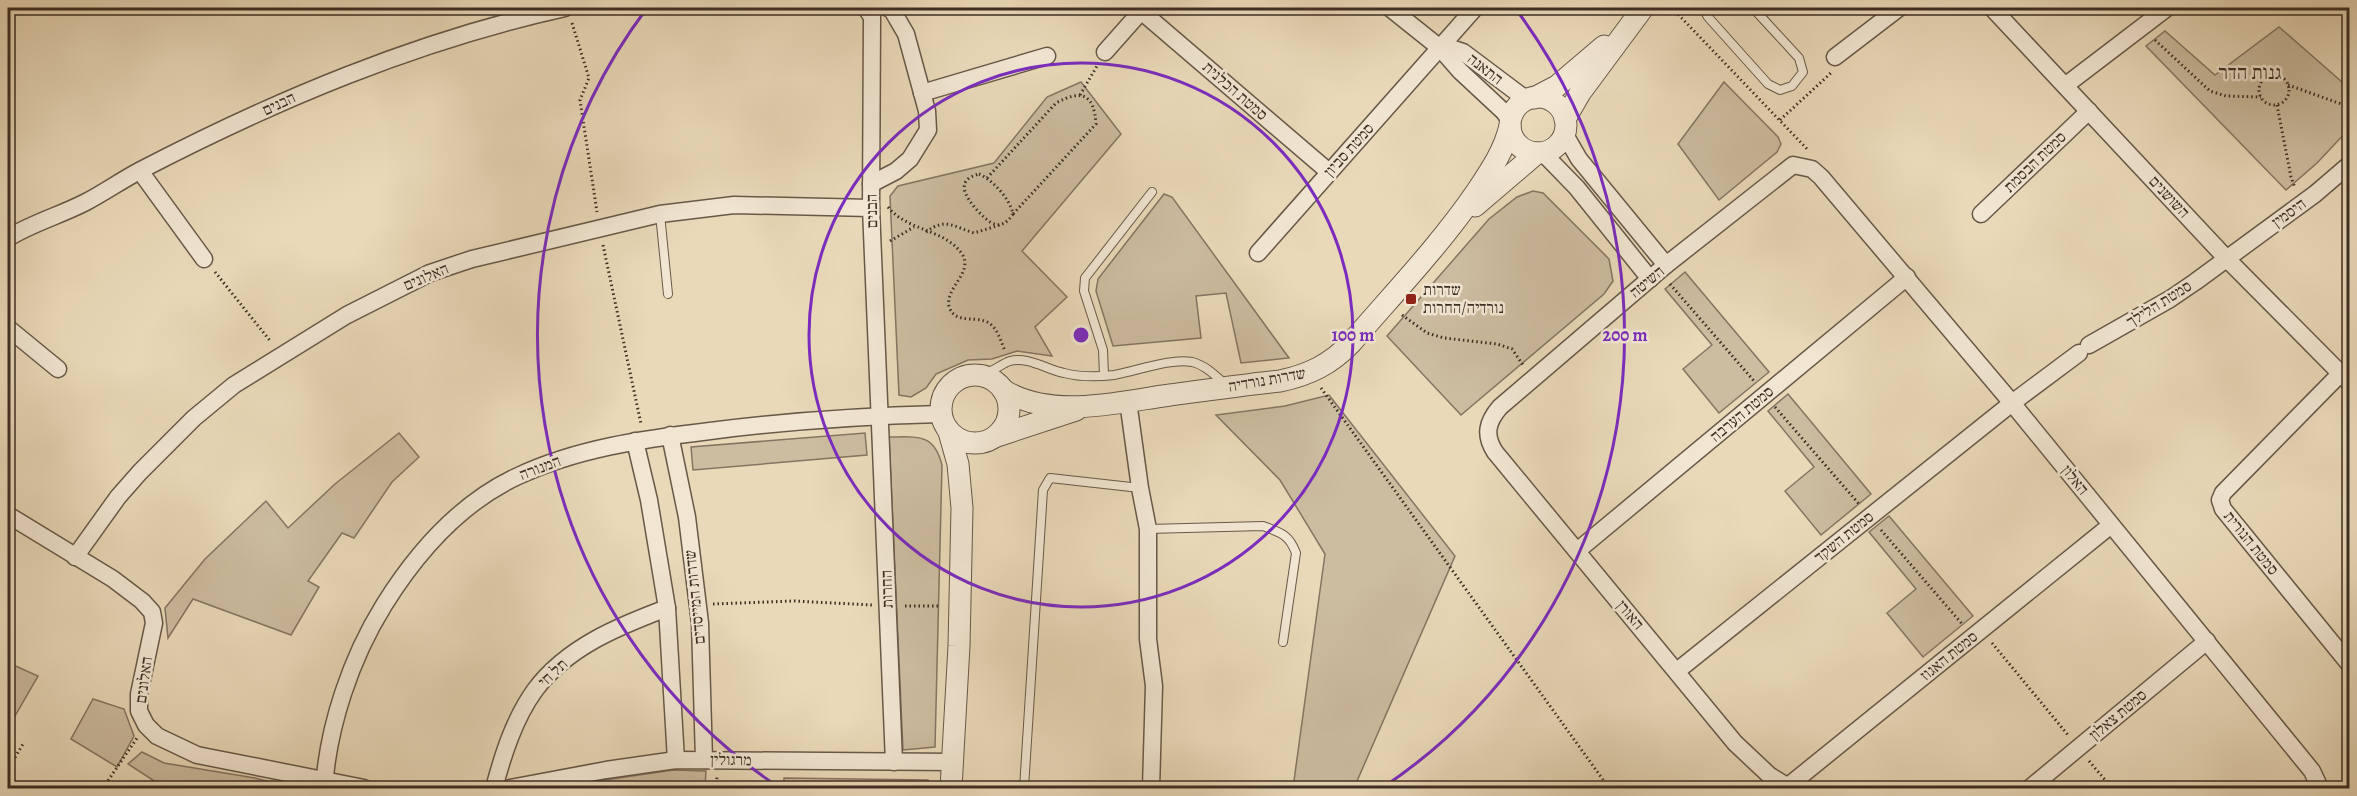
<svg xmlns="http://www.w3.org/2000/svg" width="2357" height="796" font-family="Alegreya,'Frank Ruhl Libre',serif">
<style>
.green{fill:#ccbca0;stroke:#847562;stroke-width:1.5}
.lines{fill:none;stroke-linecap:round;stroke-linejoin:round}
.service-casing{stroke:#675948;stroke-width:10}
.minor-casing{stroke:#675948;stroke-width:19}
.tertiary-casing{stroke:#675948;stroke-width:23}
.path{stroke:#3c2e23;stroke-width:3;stroke-dasharray:1.5 3;stroke-linecap:butt}
.service{stroke:#f1e6d2;stroke-width:8}
.minor{stroke:#f1e6d2;stroke-width:16}
.tertiary{stroke:#f1e6d2;stroke-width:21}
.ring{fill:none;stroke:#7b2cbf;stroke-width:3}
.poi-dot{fill:#8f2418;stroke:#f1e6d2;stroke-width:2}
.labels{text-anchor:middle;dominant-baseline:central;stroke-width:5;stroke-linejoin:round;paint-order:stroke}
.street-label{font-size:16px;fill:#3c2e23;stroke:#f1e6d2}
.poi-label{font-size:16px;fill:#3c2e23;stroke:#f1e6d2;text-anchor:start}
.quarter-label{font-size:20px;fill:#3c2e23;stroke:#f1e6d2}
.centre{fill:#7b2cbf;stroke:#f1e6d2;stroke-width:3}
.ring-label{font-size:18px;text-anchor:middle;font-weight:bold;fill:#7b2cbf;stroke:#f1e6d2;stroke-width:5;stroke-linejoin:round;paint-order:stroke}
</style>
<rect width="100%" height="100%" fill="#e9d9b9"/>
<filter id="stains"><feTurbulence type="fractalNoise" baseFrequency=".00333" numOctaves="4"/><feColorMatrix values="0 0 0 0 .2 0 0 0 0 .09 0 0 0 0 .02 0 0 0 .5 -.17"/></filter>
<radialGradient id="worn" r=".72"><stop offset=".6" stop-color="#630" stop-opacity="0"/><stop offset="1" stop-color="#630" stop-opacity=".3"/></radialGradient>
<!-- green -->
<g class="green">
<polygon points="2279,27 2350,89 2349,129 2317,163 2286,190 2146,46 2165,31 2215,75"/>
<polygon points="1081,82 1121,134 1022,251 1067,297 1035,327 1052,356 1017,351 992,359 968,360 936,374 926,388 911,397 899,395 890,196 898,186 994,163 1047,97"/>
<polygon points="1724,82 1778,137 1781,144 1777,152 1719,200 1678,144"/>
<polygon points="1533,191 1543,193 1609,259 1613,281 1604,294 1461,415 1387,336 1489,219 1517,197"/>
<polygon points="1164,194 1172,197 1289,358 1241,363 1226,293 1196,296 1201,338 1113,346 1096,291 1098,279"/>
<polygon points="1685,272 1769,372 1719,413 1683,369 1712,345 1665,289"/>
<polygon points="1788,394 1871,494 1821,535 1785,491 1814,467 1768,411"/>
<polygon points="1329,395 1455,556 1354,788 1293,788 1325,554 1280,480 1216,415 1285,406"/>
<polygon points="399,433 419,457 392,482 354,538 342,533 308,581 319,587 291,635 193,599 168,638 165,608 205,559 266,501 288,528 335,484"/>
<polygon points="865,433 867,455 693,470 691,447"/>
<path d="M889,437C918,437 934,433 942,465L935,747L903,750Z"/>
<polygon points="1889,516 1973,616 1923,657 1887,613 1916,589 1869,532"/>
<polygon points="9,663 38,676 8,728 8,666"/>
<polygon points="93,699 124,709 134,736 117,767 71,739"/>
<polygon points="142,752 164,763 255,778 292,788 165,788 128,764"/>
<polygon points="673,770 706,771 705,788 561,788 605,780"/>
<polygon points="784,778 928,780 927,788 784,788"/>
</g>
<g class="lines">
<!-- service casing -->
<g class="service-casing">
<g id="service">
<polyline points="1703,8 1708,17 1768,84 1780,90 1792,86 1803,72 1799,58 1753,8"/>
<polyline points="660,214 668,294"/>
<path d="M982,375C992,372 1003,363 1010,361C1027,356 1048,370 1064,373C1080,377 1098,377 1114,375C1137,371 1170,358 1192,362C1205,365 1216,376 1226,385"/>
<polyline points="1104,375 1103,350 1084,291 1085,278 1152,192"/>
<path d="M1148,529L1263,526C1282,533 1289,535 1296,553L1283,642"/>
<polyline points="1024,788 1043,490 1050,478 1140,488"/>
</g>
</g>
<!-- minor casing -->
<g class="minor-casing">
<g id="minor">
<polyline points="866,8 872,17 871,208 894,762"/>
<polyline points="1390,8 1440,48 1460,71 1504,112 1511,122"/>
<polyline points="1992,8 2226,258 2350,383"/>
<polyline points="1141,11 1329,172"/>
<polyline points="1440,48 1454,49 1463,52 1527,100"/>
<polyline points="1105,52 1144,8"/>
<polyline points="1835,57 1899,8"/>
<polyline points="2066,85 2167,8"/>
<polyline points="922,93 1047,56"/>
<polyline points="1564,133 1579,159 1666,265"/>
<polyline points="1542,152 1577,188 1650,279"/>
<polyline points="140,171 204,259"/>
<polyline points="871,184 896,171 910,159 928,130 927,111 906,34 892,10 888,8"/>
<polyline points="1981,214 2089,111"/>
<path d="M8,238C32,223 61,215 86,202C105,192 122,180 141,170C276,100 416,41 565,8"/>
<polyline points="1258,253 1475,8"/>
<polyline points="8,328 58,369"/>
<polyline points="2089,345 2170,299 2195,282 2315,194 2350,164"/>
<polyline points="2340,374 2223,493 2220,500 2223,509 2350,665"/>
<polyline points="1128,401 1140,488 1148,529 1148,639 1154,686 1151,788"/>
<polyline points="670,435 687,517 700,623 704,760"/>
<polyline points="635,441 649,500 667,608 676,760"/>
<polyline points="8,515 113,579 142,601 152,612 154,623 139,694 139,711 146,725 157,736 197,755 364,788"/>
<polyline points="1577,551 1907,277"/>
<polyline points="75,557 118,497 140,472 194,418 234,385 347,315 430,273 472,259 660,214 734,205 871,208"/>
<polyline points="1677,671 2012,403 2079,353"/>
<polyline points="1787,787 2111,525"/>
<path d="M324,788C328,726 351,658 384,605C417,552 459,504 516,477C577,448 644,439 710,431C787,421 864,416 941,414"/>
<path d="M494,788C503,755 514,719 535,690C567,647 619,626 667,608"/>
<polyline points="510,788 606,770 676,760 954,762"/>
<path d="M1790,788L1769,775L1735,743L1495,452C1484,435 1487,422 1500,407L1666,265L1793,165L1812,169L1821,177L2012,403L2312,771L2320,788"/>
<polyline points="2030,788 2207,641"/>
</g>
</g>
<!-- tertiary casing -->
<g class="tertiary-casing">
<g id="tertiary">
<circle cx="1538" cy="125" r="28"/>
<polyline points="1534,98 1557,86 1604,46"/>
<polyline points="1565,119 1580,93 1643,8"/>
<polyline points="1475,206 1537,153"/>
<circle cx="975" cy="409" r="34"/>
<path d="M1003,390C1052,420 1118,402 1170,395C1207,390 1243,385 1280,381C1309,375 1331,364 1351,343C1394,293 1440,245 1477,191C1491,170 1504,151 1510,126"/>
<polyline points="949,432 958,464 962,508 959,646 951,788"/>
<polyline points="997,436 1076,410"/>
</g>
</g>
<!-- path -->
<g class="path">
<polyline points="1672,8 1808,150"/>
<polyline points="572,23 589,78 580,100 597,212"/>
<polyline points="2155,40 2210,91 2226,96 2261,97"/>
<circle cx="2274" cy="90" r="15"/>
<polyline points="2288,85 2350,107"/>
<polyline points="1080,95 1097,66"/>
<polyline points="2277,105 2291,177 2295,188"/>
<polyline points="1780,120 1832,72"/>
<path d="M979,174C993,180 1010,199 1013,214C1000,234 988,222 976,209C965,196 955,180 979,174Z"/>
<path d="M987,178L1056,103C1082,89 1094,94 1096,124L1013,214"/>
<path d="M888,207C907,231 945,229 962,254C974,272 945,288 949,306C954,325 976,315 989,323C998,329 1001,342 1005,351"/>
<path d="M926,232C946,217 954,227 974,233L1000,225"/>
<polyline points="890,241 914,227"/>
<polyline points="603,245 641,424"/>
<polyline points="215,272 271,342"/>
<polyline points="1670,284 1754,381"/>
<polyline points="1402,315 1427,333 1444,338 1497,344 1512,349 1523,365"/>
<polyline points="1321,388 1609,788"/>
<polyline points="1775,407 1859,504"/>
<polyline points="1881,530 1963,625"/>
<polyline points="713,604 794,601 872,605"/>
<polyline points="905,606 941,606"/>
<polyline points="1992,643 2068,735"/>
<polyline points="2089,761 2112,788"/>
<polyline points="8,769 23,744"/>
<polyline points="103,788 137,738"/>
<polyline points="716,788 717,777"/>
</g>
<!-- service -->
<use href="#service" class="service"/>
<!-- minor -->
<use href="#minor" class="minor"/>
<!-- tertiary -->
<use href="#tertiary" class="tertiary"/>
</g>
<!-- distance rings -->
<g class="ring">
<circle cx="1081" cy="335" r="272"/>
<path d="M777 786A544 544 0 0 1 647 8M1515 8A544 544 0 0 1 1385 786"/>
</g>
<!-- markers -->
<rect class="poi-dot" x="1405" y="293" width="12" height="12" rx="3"/>
<g class="labels">
<!-- street labels -->
<g class="street-label">
<text transform="translate(1485 69) rotate(38)">התאנה</text>
<text transform="translate(1235 91) rotate(41)">סמטת הכלנית</text>
<text transform="translate(279 104) rotate(-25)">הבנים</text>
<text transform="translate(1349 150) rotate(-48)">סמטת סביון</text>
<text transform="translate(2035 162) rotate(-44)">סמטת הבסמת</text>
<text transform="translate(2169 197) rotate(47)">השושנים</text>
<text transform="translate(872 211) rotate(-91)">הבנים</text>
<text transform="translate(2289 213) rotate(-36)">היסמין</text>
<text transform="translate(426 277) rotate(-23)">האלונים</text>
<text transform="translate(1647 282) rotate(-40)">השיטה</text>
<text transform="translate(2159 304) rotate(-32)">סמטת הלילך</text>
<text transform="translate(1267 380) rotate(-10)">שדרות נורדיה</text>
<text transform="translate(1742 414) rotate(-40)">סמטת הערבה</text>
<text transform="translate(540 468) rotate(-21)">המנורה</text>
<text transform="translate(2075 480) rotate(51)">האלון</text>
<text transform="translate(1844 537) rotate(-39)">סמטת השקד</text>
<text transform="translate(2251 543) rotate(51)">סמטת הנורית</text>
<text transform="translate(887 589) rotate(-92)">החרות</text>
<text transform="translate(695 597) rotate(-96)">שדרות המייסדים</text>
<text transform="translate(1630 615) rotate(50)">האורן</text>
<text transform="translate(1949 656) rotate(-39)">סמטת האגוז</text>
<text transform="translate(553 673) rotate(-43)">תל חי</text>
<text transform="translate(144 680) rotate(-82)">האלונים</text>
<text transform="translate(2118 715) rotate(-40)">סמטת צאלון</text>
<text transform="translate(731 760) rotate(1)">מרגולין</text>
</g>
<!-- poi labels -->
<g class="poi-label">
<text x="1423" y="290">שדרות<tspan x="1423" dy="18">נורדיה/החרות</tspan></text>
</g>
<!-- quarter labels -->
<g class="quarter-label">
<text x="2250" y="72">גנות הדר</text>
</g>
</g>
<circle cx="1081" cy="335" r="9" class="centre"/>
<g class="ring-label">
<text x="1353" y="341">100 m</text>
<text x="1625" y="341">200 m</text>
</g>
<!-- margin -->
<rect width="2357" height="796" fill="none" stroke="#e9d9b9" stroke-width="30"/>
<rect x="9" y="9" width="2339" height="778" fill="none" stroke="#3c2e23" stroke-width="3"/>
<rect x="15" y="15" width="2327" height="766" fill="none" stroke="#3c2e23" stroke-width="1.5"/>
<rect width="100%" height="100%" filter="url(#stains)"/>
<rect width="100%" height="100%" fill="url(#worn)"/>
</svg>
